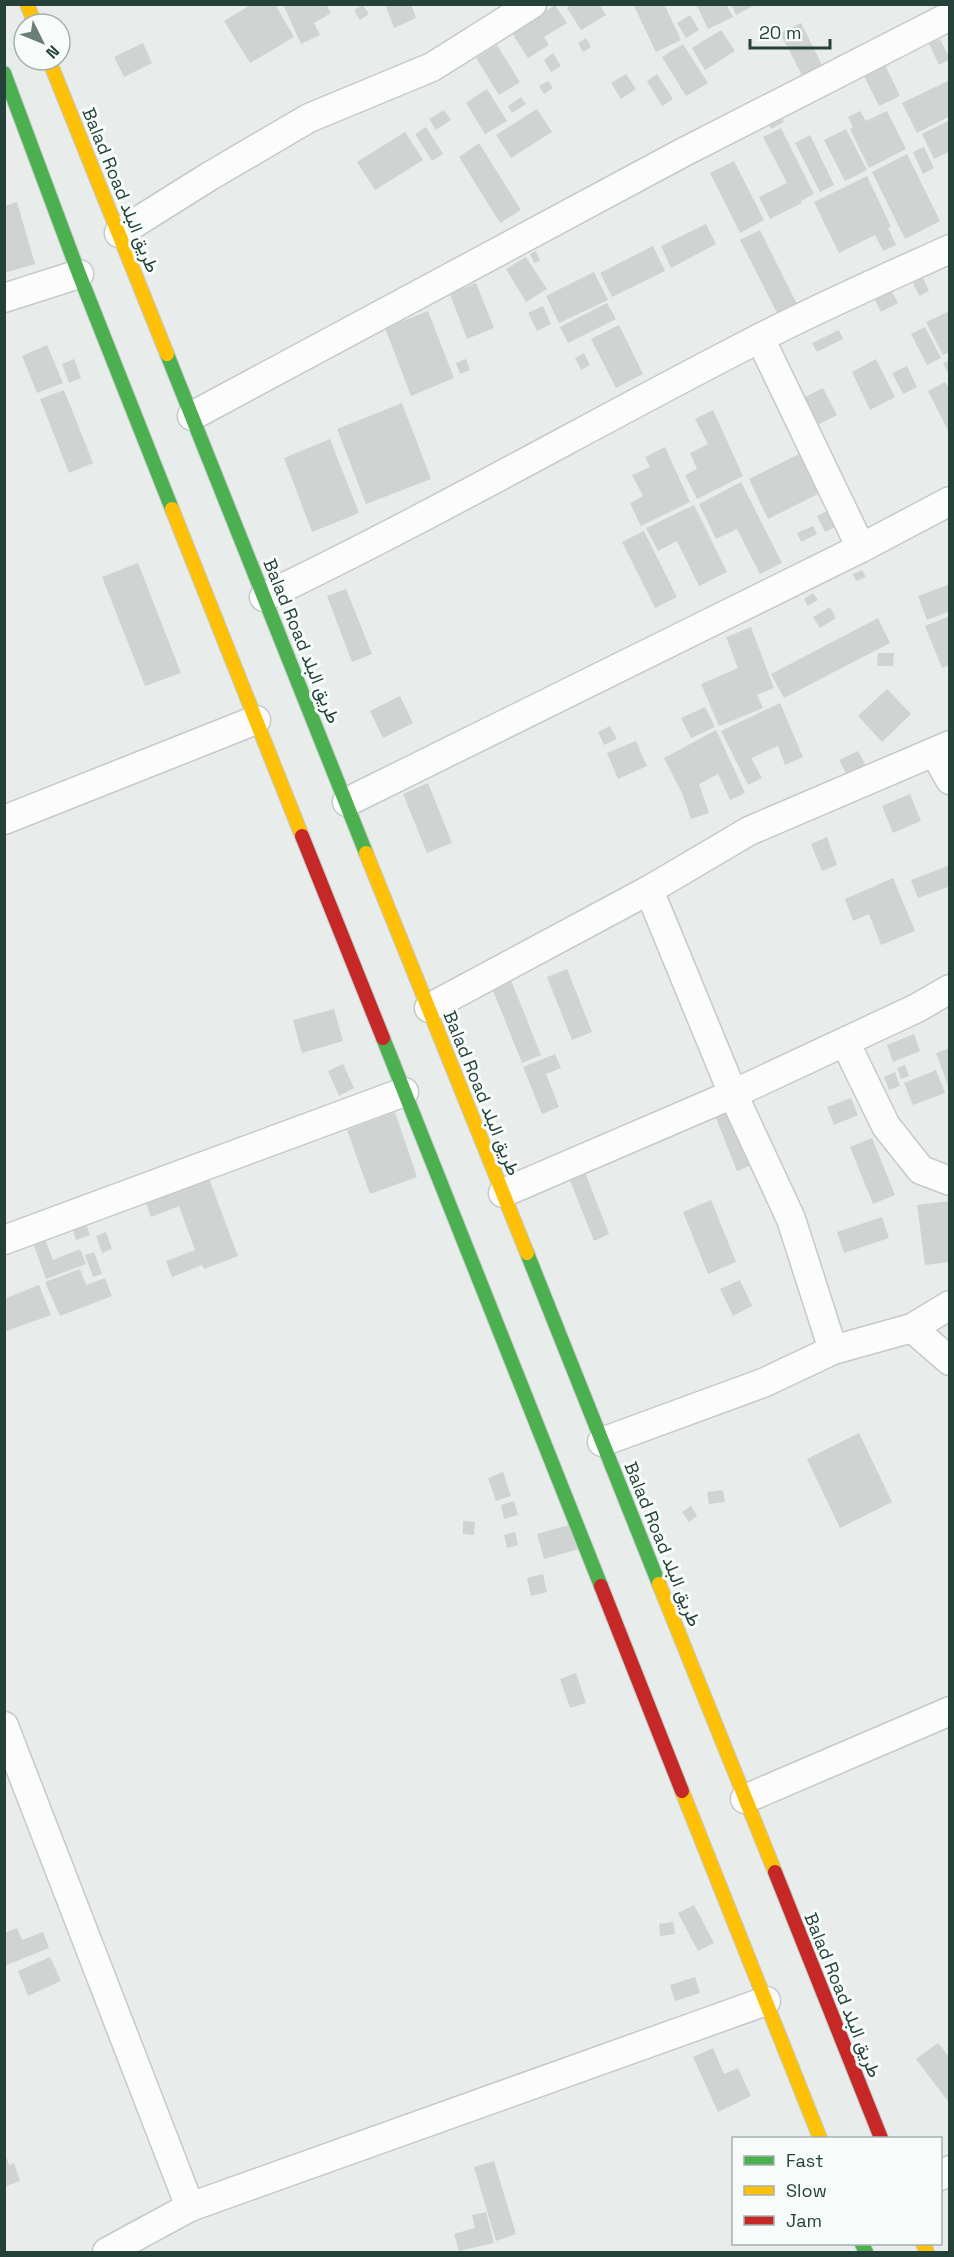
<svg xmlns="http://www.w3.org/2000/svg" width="954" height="2257" font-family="'Space Grotesk',Vazirmatn,sans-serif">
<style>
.building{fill:#cfd4d2}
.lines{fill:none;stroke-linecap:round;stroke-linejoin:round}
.street-casing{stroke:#c5cac8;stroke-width:31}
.fast-casing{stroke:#c3ccc9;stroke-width:16}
.slow-casing{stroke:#c3ccc9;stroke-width:16}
.jam-casing{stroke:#c3ccc9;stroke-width:16}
.street{stroke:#fcfcfc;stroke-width:28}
.fast{stroke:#4caf50;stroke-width:14}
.slow{stroke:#ffc107;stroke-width:14}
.jam{stroke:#c62828;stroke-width:14}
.labels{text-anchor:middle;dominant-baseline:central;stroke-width:6;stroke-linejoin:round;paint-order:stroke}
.street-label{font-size:18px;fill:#24423a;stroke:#f7fbf9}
</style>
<rect width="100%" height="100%" fill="#e8edeb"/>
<!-- building -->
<g class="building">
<polygon points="252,4 275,4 294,37 250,63 224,21"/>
<polygon points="283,4 326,4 331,13 314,23 320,35 301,44"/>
<polygon points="385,4 411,4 416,18 394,28"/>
<polygon points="572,4 599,4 606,15 581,30 567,8"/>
<polygon points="633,4 664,4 681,40 656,52"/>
<polygon points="696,4 726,4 733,17 708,29"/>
<polygon points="731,4 757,4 736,15"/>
<polygon points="363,5 369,14 360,20 354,10"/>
<polygon points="555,5 567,23 544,37 549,45 528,58 510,30 533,19"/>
<polygon points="690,15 699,30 686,38 677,23"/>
<polygon points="801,23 824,69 804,79 780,33"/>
<polygon points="721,30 735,51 705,70 692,48"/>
<polygon points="586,38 591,47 583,52 578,43"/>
<polygon points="940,39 950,59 939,65 929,44"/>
<polygon points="143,43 152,63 124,77 114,57"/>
<polygon points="683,44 708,83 686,96 662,57"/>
<polygon points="497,45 520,82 499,95 476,58"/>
<polygon points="553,53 561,66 551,72 544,60"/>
<polygon points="884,63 900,96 879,106 863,74"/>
<polygon points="626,74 636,89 621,99 611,83"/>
<polygon points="657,74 673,99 662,106 647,81"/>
<polygon points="950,80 950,116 917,133 902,103"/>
<polygon points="548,81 553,88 544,94 539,86"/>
<polygon points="487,89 507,121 485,134 466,103"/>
<polygon points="521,97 526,104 512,113 508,106"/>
<polygon points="537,109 552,132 511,158 496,135"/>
<polygon points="444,110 451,120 436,130 429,119"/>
<polygon points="860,111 866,121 887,111 906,149 869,168 850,129 853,127 848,117"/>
<polygon points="780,114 784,122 771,129 768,121"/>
<polygon points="950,120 950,151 934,159 922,134"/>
<polygon points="426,127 443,154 432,161 415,134"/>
<polygon points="781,128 814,194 801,201 802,203 770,219 759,197 787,183 763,137"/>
<polygon points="846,129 867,170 845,181 824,140"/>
<polygon points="405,132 423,160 375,190 357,162"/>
<polygon points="810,135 834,185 820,192 795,143"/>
<polygon points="479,143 521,210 500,223 459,157"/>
<polygon points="924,147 934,168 923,174 913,152"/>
<polygon points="907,154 940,221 905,239 872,172"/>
<polygon points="734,161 764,220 740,233 710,173"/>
<polygon points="867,176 891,227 888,228 896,245 883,251 875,235 839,253 814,202"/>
<polygon points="17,202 35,264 4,273 4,206"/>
<polygon points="706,224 716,244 671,268 661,246"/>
<polygon points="760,230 797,304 777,313 740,240"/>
<polygon points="653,246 665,271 612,297 600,273"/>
<polygon points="536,251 540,261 534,263 530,254"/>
<polygon points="526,257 547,289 526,302 506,269"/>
<polygon points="594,272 608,300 559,323 546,296"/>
<polygon points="923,278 929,291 919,296 913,283"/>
<polygon points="476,283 494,328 467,339 450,294"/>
<polygon points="891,290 898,303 881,312 874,298"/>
<polygon points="607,303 616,319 568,343 560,327"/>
<polygon points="543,306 551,324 537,331 528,313"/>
<polygon points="428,311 454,378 411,396 385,328"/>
<polygon points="950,311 950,352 943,355 926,322"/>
<polygon points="619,325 643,374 616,388 591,339"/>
<polygon points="925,327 941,358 927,365 911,334"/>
<polygon points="839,330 843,339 817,352 812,343"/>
<polygon points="47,345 63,383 37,393 22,356"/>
<polygon points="584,353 590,365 581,370 575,358"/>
<polygon points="74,359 81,378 69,383 62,364"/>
<polygon points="466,359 470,370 460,374 456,363"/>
<polygon points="876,359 895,397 870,410 852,372"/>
<polygon points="950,360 950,377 943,363"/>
<polygon points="907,366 917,387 903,394 892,373"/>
<polygon points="945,382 950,390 950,434 928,391"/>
<polygon points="823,388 837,415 814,427 801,399"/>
<polygon points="64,390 93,463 69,473 40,399"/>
<polygon points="402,403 431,479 366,504 337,429"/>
<polygon points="713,410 743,476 697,499 685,475 697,469 690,453 708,444 695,419"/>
<polygon points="330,439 359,513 312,532 284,458"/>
<polygon points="665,447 690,502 641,526 630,503 643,496 632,475 650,467 645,457"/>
<polygon points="799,454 818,494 768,519 749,479"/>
<polygon points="741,482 782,563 760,574 737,529 716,539 699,504"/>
<polygon points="694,505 727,572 699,586 677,541 658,551 646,528"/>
<polygon points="831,509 839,525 825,532 817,516"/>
<polygon points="813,526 817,534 801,542 797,533"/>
<polygon points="644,531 677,597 655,608 622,542"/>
<polygon points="138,563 181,673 145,686 102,577"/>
<polygon points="862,570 866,577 856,581 853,574"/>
<polygon points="950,584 950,611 927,620 918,596"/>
<polygon points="346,589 372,654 352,662 327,596"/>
<polygon points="813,593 818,600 808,606 804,599"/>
<polygon points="830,607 836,618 820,628 813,617"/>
<polygon points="950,616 950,665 942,668 925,626"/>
<polygon points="878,618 890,643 784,698 771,674"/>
<polygon points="751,627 774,688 757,695 763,708 719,726 701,684 738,668 726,637"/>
<polygon points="878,653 894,653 893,666 877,666"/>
<polygon points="887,689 911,714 882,742 858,716"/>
<polygon points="400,696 413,723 383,738 370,711"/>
<polygon points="780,703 803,757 785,765 778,746 751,758 762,778 748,785 721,731"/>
<polygon points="705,707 715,727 691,738 681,718"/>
<polygon points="610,726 617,739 604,745 598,732"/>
<polygon points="716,730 745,793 730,800 718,774 699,784 709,813 691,819 682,793 664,758"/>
<polygon points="636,741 647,766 618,779 607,753"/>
<polygon points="858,751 866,766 847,775 839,760"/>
<polygon points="428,783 452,843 427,853 403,794"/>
<polygon points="910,794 921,821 893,833 882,806"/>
<polygon points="827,837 837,865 822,871 811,844"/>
<polygon points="950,865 950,886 918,898 911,880"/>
<polygon points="893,878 915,931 881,945 869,914 853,921 845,899"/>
<polygon points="567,969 592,1032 572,1040 547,977"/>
<polygon points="509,975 541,1055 522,1063 490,983"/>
<polygon points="334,1009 343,1041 302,1053 293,1020"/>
<polygon points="914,1034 920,1051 893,1062 887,1045"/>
<polygon points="950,1048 950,1088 949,1088 936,1053"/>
<polygon points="555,1054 561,1068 546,1074 559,1107 542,1114 523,1067"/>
<polygon points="343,1064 354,1088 339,1096 328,1071"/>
<polygon points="905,1065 909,1076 901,1079 897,1068"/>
<polygon points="936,1070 945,1093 913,1105 904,1083"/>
<polygon points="895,1072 900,1086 889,1090 884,1077"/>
<polygon points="851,1098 858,1115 834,1125 827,1107"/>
<polygon points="732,1106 755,1164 737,1171 714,1113"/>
<polygon points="395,1112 417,1177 370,1194 347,1130"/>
<polygon points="872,1138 895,1195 873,1204 850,1147"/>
<polygon points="583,1167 609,1234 594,1241 567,1173"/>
<polygon points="208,1176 238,1256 204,1269 202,1265 172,1277 166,1261 195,1250 179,1206 151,1217 145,1200"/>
<polygon points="711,1200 736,1262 708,1274 683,1212"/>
<polygon points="950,1201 950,1262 925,1265 917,1205"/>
<polygon points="882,1217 889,1238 844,1253 837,1232"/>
<polygon points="84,1219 90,1235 76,1240 71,1224"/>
<polygon points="106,1232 112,1249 102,1253 96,1236"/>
<polygon points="44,1236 53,1260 80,1249 86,1264 46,1279 32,1240"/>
<polygon points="94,1252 102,1274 93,1277 85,1255"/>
<polygon points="80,1269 86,1285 105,1278 112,1296 60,1316 45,1282"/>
<polygon points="740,1280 752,1306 733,1316 720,1289"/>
<polygon points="39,1285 51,1315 4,1332 4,1299"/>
<polygon points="859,1433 892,1502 840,1528 807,1459"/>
<polygon points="503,1472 511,1496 496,1501 488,1478"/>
<polygon points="723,1490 725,1502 709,1504 707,1492"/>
<polygon points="514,1501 518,1515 504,1519 501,1505"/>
<polygon points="691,1506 697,1516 689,1522 682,1512"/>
<polygon points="463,1521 475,1522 474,1535 463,1534"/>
<polygon points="572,1524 579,1549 544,1559 537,1534"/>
<polygon points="515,1532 518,1545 507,1548 504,1535"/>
<polygon points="543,1574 547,1592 531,1596 527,1578"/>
<polygon points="576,1673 586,1703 570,1708 560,1679"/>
<polygon points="694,1905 714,1943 698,1951 678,1913"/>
<polygon points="673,1922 675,1934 660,1936 659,1924"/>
<polygon points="17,1928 22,1940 43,1932 49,1948 4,1966 4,1933"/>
<polygon points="50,1957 61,1981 28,1996 18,1971"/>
<polygon points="695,1977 700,1993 675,2001 670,1985"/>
<polygon points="938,2043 950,2058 950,2104 916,2059"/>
<polygon points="713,2048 724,2074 738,2068 751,2096 718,2112 693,2057"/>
<polygon points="5,2154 9,2165 14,2163 20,2181 4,2187"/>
<polygon points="494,2161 516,2234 496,2241 474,2167"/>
<polygon points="486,2212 494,2243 459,2251 454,2234 475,2228 472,2215"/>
</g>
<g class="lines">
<!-- street casing -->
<g class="street-casing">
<g id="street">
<polyline points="119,233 210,176 309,118 432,67 532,4"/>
<polyline points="4,298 79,274"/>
<polyline points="760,338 861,548"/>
<polyline points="192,416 682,153 950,16"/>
<path d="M264,597C433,516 594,423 760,338C822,306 886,278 950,249"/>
<polyline points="935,753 950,780"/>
<polyline points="347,802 861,548 950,501"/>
<polyline points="4,820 256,720"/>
<polyline points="429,1008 649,890 749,831 950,745"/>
<polyline points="845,1042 886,1126 921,1170 950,1181"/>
<polyline points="503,1193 733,1094 917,1008 950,989"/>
<polyline points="4,1240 404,1092"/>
<polyline points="912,1328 950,1361"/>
<polyline points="833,1350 912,1328 950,1305"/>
<polyline points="602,1442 763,1383 833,1350 791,1219 733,1094 649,890"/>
<polyline points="4,1726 190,2207"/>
<polyline points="745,1799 950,1711"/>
<polyline points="940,2176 950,2170"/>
<polyline points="107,2252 190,2207 766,2001"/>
</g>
</g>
<!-- fast casing -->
<g class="fast-casing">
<g id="fast">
<polyline points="4,73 79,274 172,509"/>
<polyline points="167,354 366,853"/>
<polyline points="383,1038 601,1586"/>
<polyline points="527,1253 659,1584"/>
<polyline points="862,2244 866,2252"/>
</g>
</g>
<!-- slow casing -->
<g class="slow-casing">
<g id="slow">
<polyline points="27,4 35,24"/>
<polyline points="49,60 167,354"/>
<polyline points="172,509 302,836"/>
<polyline points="366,853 527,1253"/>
<polyline points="659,1584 775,1872"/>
<polyline points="682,1791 820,2138"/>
<polyline points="923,2244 927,2252"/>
</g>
</g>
<!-- jam casing -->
<g class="jam-casing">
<g id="jam">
<polyline points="302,836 383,1038"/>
<polyline points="601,1586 682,1791"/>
<polyline points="775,1872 881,2138"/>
</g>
</g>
<!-- street -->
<use href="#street" class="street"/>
<!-- fast -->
<use href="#fast" class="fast"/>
<!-- slow -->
<use href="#slow" class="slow"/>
<!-- jam -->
<use href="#jam" class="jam"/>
</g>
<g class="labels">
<!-- street labels -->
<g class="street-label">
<text transform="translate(121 190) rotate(68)">Balad Road طريق البلد</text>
<text transform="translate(302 641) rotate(68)">Balad Road طريق البلد</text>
<text transform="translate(482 1093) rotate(68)">Balad Road طريق البلد</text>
<text transform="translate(663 1544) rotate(68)">Balad Road طريق البلد</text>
<text transform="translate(843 1995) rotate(68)">Balad Road طريق البلد</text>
</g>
</g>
<!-- border -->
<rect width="954" height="2257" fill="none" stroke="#24423a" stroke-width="12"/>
<!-- legend -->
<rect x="732" y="2137" width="210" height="108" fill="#f7fbf9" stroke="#a3b1ad" stroke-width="1.5"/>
<rect x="744" y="2156" width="30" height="9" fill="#4caf50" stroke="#a3b1ad" stroke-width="1.5"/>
<text x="786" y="2167" font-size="18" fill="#24423a">Fast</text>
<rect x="744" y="2186" width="30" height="9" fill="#ffc107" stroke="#a3b1ad" stroke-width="1.5"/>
<text x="786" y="2197" font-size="18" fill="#24423a">Slow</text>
<rect x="744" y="2216" width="30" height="9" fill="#c62828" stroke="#a3b1ad" stroke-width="1.5"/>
<text x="786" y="2227" font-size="18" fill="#24423a">Jam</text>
<!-- north arrow -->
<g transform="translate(42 42) rotate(133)"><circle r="28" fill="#f7fbf9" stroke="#a3b1ad" stroke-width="1.5"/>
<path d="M0-4.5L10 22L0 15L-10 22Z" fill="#697e78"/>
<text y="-9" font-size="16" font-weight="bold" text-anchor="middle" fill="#24423a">N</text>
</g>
<!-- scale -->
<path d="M750 39v9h80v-9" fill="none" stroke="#24423a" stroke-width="3"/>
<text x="759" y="39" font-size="18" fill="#24423a" stroke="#f7fbf9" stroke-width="4.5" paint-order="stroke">20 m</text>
</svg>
